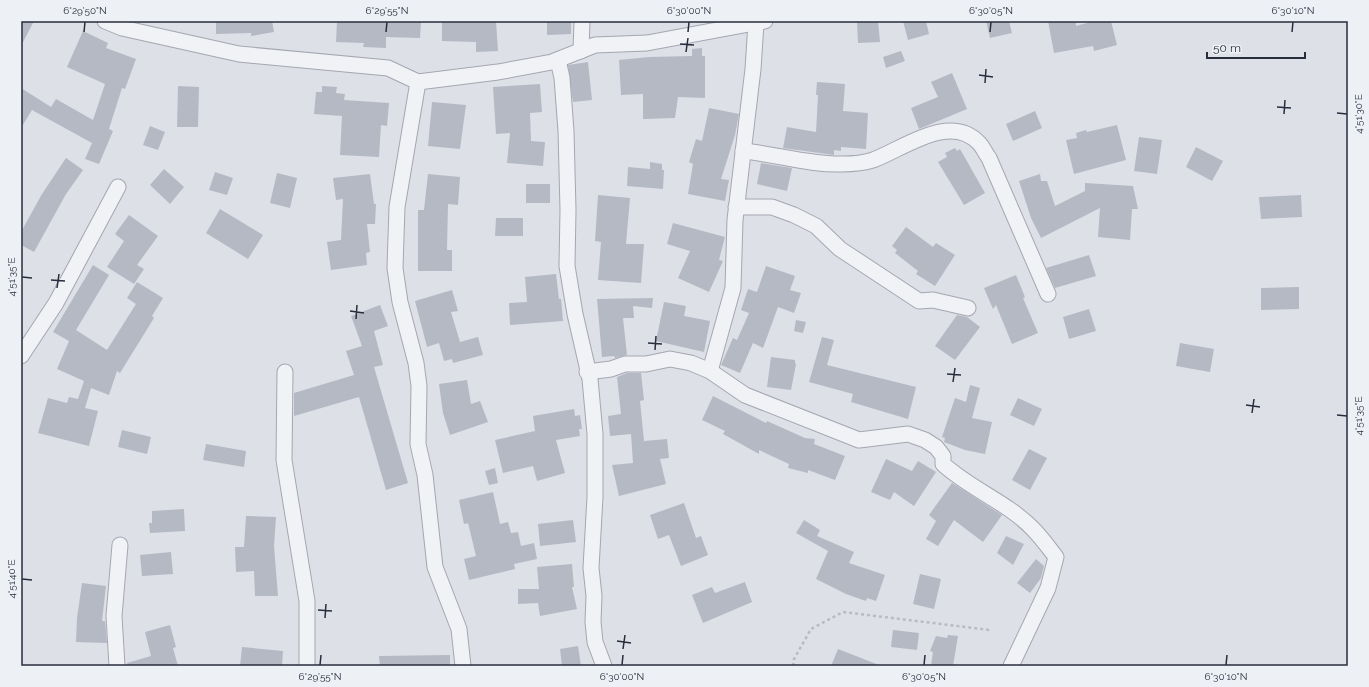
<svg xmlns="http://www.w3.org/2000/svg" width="1369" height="687" font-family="Raleway,sans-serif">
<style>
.building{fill:#b5b9c4}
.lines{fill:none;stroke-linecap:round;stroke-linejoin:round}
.street-casing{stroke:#a4a7b1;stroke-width:17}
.path{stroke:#b8bbc2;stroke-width:2.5;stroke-dasharray:3 3;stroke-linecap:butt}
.street{stroke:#f0f2f6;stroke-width:15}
.ticks{fill:none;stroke:#282d3d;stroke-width:1.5}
.neatline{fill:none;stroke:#282d3d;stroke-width:1.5}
.ticks-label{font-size:10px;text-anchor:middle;fill:#282d3d}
</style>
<rect width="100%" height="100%" fill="#dee0e7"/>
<!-- building -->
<g class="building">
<polygon points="21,21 34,21 21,46"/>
<polygon points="216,21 272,21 274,32 251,36 251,33 216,34"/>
<polygon points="337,21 421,21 420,38 386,37 386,48 363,47 364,43 336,42"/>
<polygon points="442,21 496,21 498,51 476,52 476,42 442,41"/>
<polygon points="547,21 571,21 571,34 547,35"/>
<polygon points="857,21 878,21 880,42 858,43"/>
<polygon points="903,21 926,21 929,34 908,40"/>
<polygon points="986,21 1009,21 1012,33 990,38"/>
<polygon points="1048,21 1076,21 1076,26 1094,21 1111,21 1117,45 1094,51 1093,46 1054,53"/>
<polygon points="83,31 108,43 106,48 136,59 125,89 122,88 109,129 113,131 99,164 85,159 92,143 32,110 21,128 21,88 51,107 56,99 93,120 105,84 67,67"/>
<polygon points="702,48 702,56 705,56 705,98 678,97 675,118 643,119 643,94 621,95 619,60 649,57 692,56 692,49"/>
<polygon points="901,51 905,61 886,68 883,57"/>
<polygon points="588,62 592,100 573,102 568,65"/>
<polygon points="952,73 967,109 919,129 911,108 938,97 931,82"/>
<polygon points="817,82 845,84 843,111 868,113 866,149 841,147 841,151 834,150 834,155 783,148 787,127 816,132 818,95 816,95"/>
<polygon points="540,84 542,112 530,113 531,141 545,142 543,166 507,163 510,133 496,134 493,87"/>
<polygon points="178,86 199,87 198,127 177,127"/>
<polygon points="322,86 337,87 336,93 345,94 344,100 389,103 387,126 381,125 379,157 340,155 342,116 314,114 316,92 322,92"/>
<polygon points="432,102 466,105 460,149 428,146"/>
<polygon points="709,108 739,114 735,135 721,179 729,180 725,201 688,194 693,164 689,162 696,139 702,141"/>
<polygon points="1035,111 1042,128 1013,141 1006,124"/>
<polygon points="1117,125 1126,160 1074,174 1066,140 1077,138 1076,133 1086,130 1087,132"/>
<polygon points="150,126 165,132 158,150 143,145"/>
<polygon points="1139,137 1162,140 1157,174 1134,171"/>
<polygon points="1196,147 1223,161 1212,181 1186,167"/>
<polygon points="955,148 957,151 960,149 985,193 964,205 938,162 947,157 945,153"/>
<polygon points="66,158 83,170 66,194 34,252 21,245 21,232 42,194"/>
<polygon points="650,162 662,164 662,170 664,170 663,189 627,186 628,167 650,169"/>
<polygon points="761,163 792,168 787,191 757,184"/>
<polygon points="164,169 184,187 170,204 150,185"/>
<polygon points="215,172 233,178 227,195 209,190"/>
<polygon points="277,173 297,178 290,208 270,203"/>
<polygon points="370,174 374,204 376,204 375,224 367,224 370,252 366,253 367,265 331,270 327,242 341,240 343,199 336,200 333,178"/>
<polygon points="428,174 460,177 458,205 448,204 447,250 452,250 452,271 418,271 418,210 424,210"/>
<polygon points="1040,174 1041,181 1047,181 1055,206 1085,191 1085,183 1133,186 1138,209 1132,209 1130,240 1098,237 1100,208 1041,238 1031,218 1019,181"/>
<rect x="526" y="184" width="24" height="19"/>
<polygon points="598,195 630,198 626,244 644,244 641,283 598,280 601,242 595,241"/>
<polygon points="1301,195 1302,217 1261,219 1259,197"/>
<polygon points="220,209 263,235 248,259 206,233"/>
<polygon points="129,215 158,236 137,265 144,269 134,284 107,267 124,241 115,234"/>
<polygon points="496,218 523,218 523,236 495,236"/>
<polygon points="673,223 725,237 719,260 723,261 709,292 678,278 690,251 667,244"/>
<polygon points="906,227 933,247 936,243 955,255 935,286 916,274 918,271 895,253 897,250 892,246"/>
<polygon points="1089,255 1096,276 1055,288 1046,268"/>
<polygon points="93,265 109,275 76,330 107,350 136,304 127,298 137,282 163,298 152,316 154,318 120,373 117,371 109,395 91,388 85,408 98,411 89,446 38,433 48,398 67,403 69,397 78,399 84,381 57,369 69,341 53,332"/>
<polygon points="766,266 795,276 790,290 801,293 794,313 778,307 763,348 753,343 740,373 721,365 733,338 737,340 749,313 741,310 748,289 757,292"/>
<polygon points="556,274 559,299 561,299 563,321 510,325 509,303 527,302 525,277"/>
<polygon points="1016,275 1025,297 1023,298 1038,333 1012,344 996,305 993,309 984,288"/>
<polygon points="1299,287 1299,309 1261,310 1261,288"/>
<polygon points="452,290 458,311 451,312 460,342 478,337 483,355 453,363 452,359 444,361 439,343 427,347 415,301"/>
<polygon points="653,298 652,308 633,306 634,318 623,318 627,355 615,358 614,356 602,357 597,299"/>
<polygon points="664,302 686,306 684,316 710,321 704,352 656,341"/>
<polygon points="380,305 388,326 374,331 383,365 374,367 408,483 386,490 359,397 294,416 294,393 354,375 346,351 362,346 351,316"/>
<polygon points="1089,309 1096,331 1069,339 1063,317"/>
<polygon points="957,315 967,317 980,327 955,360 935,346"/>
<polygon points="796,320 806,322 803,333 794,331"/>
<polygon points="822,337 834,340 827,365 916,387 908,419 851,402 853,394 809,382"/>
<polygon points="1180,343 1214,349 1210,372 1176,366"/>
<polygon points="771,357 795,360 795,363 796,364 791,390 767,387"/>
<polygon points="627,373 641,373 644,400 640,401 644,441 667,439 669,458 660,459 666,484 619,496 612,465 633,463 631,434 610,436 608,416 621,414 617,377"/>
<polygon points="467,380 471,404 480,401 488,422 450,435 443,413 439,384"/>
<polygon points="970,385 980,388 972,418 992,422 985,454 965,450 944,442 945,438 942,437 955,398 966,402"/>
<polygon points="713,396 766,423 767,421 805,438 815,439 814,444 845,456 835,480 808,470 808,473 788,468 789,464 759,450 759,454 723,434 725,431 702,420"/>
<polygon points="1018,398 1042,409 1034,426 1010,415"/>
<polygon points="574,409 575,416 580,415 582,429 579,429 580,436 556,440 565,473 537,481 533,466 503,473 495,440 535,431 533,416"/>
<polygon points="122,430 151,437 147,454 118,447"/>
<polygon points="206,444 246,451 244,467 203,460"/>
<polygon points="1029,449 1047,458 1030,490 1012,480"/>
<polygon points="886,459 912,471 918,461 936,472 914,506 894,492 890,500 871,492"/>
<polygon points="495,468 498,483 489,485 485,471"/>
<polygon points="952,483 1002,515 983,542 954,520 938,546 926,539 936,521 929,515"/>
<polygon points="493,492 500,524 508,522 511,533 518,532 521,546 534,543 537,559 514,564 515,569 469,580 464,559 476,556 468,523 464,524 459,500"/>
<polygon points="684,503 696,538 701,536 708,555 681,566 669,535 658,539 650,515"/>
<polygon points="184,509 185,531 150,533 149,523 152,523 152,511"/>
<polygon points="246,516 276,517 274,546 278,596 255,596 254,571 236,572 235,547 244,547"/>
<polygon points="573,520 576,542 540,546 538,524"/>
<polygon points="804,520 820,530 817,536 854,552 849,563 885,575 876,601 867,598 866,601 846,594 816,579 828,551 796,533"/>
<polygon points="1006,536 1024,544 1013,565 997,553"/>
<polygon points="171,552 173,574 142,576 140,555"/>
<polygon points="1036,559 1044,566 1041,578 1030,593 1017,583"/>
<polygon points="572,564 574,587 572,587 577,609 540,616 538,603 518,604 518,589 539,589 537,567"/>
<polygon points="920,574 941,579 934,609 913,604"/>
<polygon points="745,582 752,602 703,623 692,595 712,587 715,593"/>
<polygon points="82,583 106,586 102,621 105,621 107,643 76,642 77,618"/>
<polygon points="170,625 176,647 173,648 178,666 128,666 127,663 151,656 145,632"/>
<polygon points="893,630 919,633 917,650 891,647"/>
<polygon points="948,635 958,636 953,666 931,666 933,652 930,651 936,636 947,638"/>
<polygon points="578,646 581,666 562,666 560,649"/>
<polygon points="242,647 283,651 282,666 240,666"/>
<polygon points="838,649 879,665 879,666 831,666"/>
<polygon points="450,655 450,666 380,666 379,656"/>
</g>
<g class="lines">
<!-- street casing -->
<g class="street-casing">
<g id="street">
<polyline points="105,21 122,28 239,54 388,68 418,82 397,207 395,268 400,302 416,363 419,386 418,444 425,475 435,567 459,629 463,666"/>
<polyline points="581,51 582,21"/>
<polyline points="558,60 562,78 566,131 568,210 567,266 575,314 590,379 595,434 595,497 591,568 594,596 593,622 595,642 604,666"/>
<polyline points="418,82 498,72 552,62 595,45 647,43 765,21"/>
<path d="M743,151C776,154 809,165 842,164C851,164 864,163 873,160C903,149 950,112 979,143C983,147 985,153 989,158L1048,294"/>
<polyline points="736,207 772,207 794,215 816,226 840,249 919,301 933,300 968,308"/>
<polyline points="21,356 56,303 118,187"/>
<polyline points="710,371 733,288 735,220 753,69 756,23"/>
<polyline points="285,372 284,460 307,601 307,666"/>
<path d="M587,372L611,369L625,364H646L670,359L691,363L710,371L745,395L859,440L908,434L925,440L936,447L943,456V464C970,489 1007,502 1033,529C1041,537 1049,548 1056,557L1048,588L1011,666"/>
<polyline points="117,666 114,616 120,545"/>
</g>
</g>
<!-- path -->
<polyline class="path" points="793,666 794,659 811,629 843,612 990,630"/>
<!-- street -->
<use href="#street" class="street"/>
</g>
<!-- ticks -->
<path class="ticks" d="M84,32L85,22M386,32L387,22M688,32L689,22M990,32L991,22M1292,32L1293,22M680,44L694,45M686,52L688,38M979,75L993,77M985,83L986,69M1277,107L1291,108M1337,113L1347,114M1284,114L1285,100M22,277L32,278M51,280L65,281M57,288L59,274M350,311L364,313M356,319L357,305M648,343L662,344M655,350L656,336M947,374L961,375M953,382L955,368M1246,405L1260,407M1252,413L1254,399M1337,415L1347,416M22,579L32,580M318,610L332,611M325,618L326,604M617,641L631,643M623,649L625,635M320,665L321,655M622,665L623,655M924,665L925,655M1226,665L1227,655"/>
<!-- border -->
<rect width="1369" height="687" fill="none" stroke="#edf0f5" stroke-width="44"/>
<!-- scale -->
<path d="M1207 52v6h98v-6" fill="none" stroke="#282d3d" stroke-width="2"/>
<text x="1213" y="52" font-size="12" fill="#282d3d" stroke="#edf0f5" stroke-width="3" paint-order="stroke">50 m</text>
<rect x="22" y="22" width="1325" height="643" class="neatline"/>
<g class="ticks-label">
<text x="85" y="14">6°29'50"N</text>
<text x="387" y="14">6°29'55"N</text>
<text x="689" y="14">6°30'00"N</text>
<text x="991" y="14">6°30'05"N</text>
<text x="1293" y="14">6°30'10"N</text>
<text transform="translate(1358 114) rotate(-90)" y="4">4°51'30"E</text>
<text transform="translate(11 277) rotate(-90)" y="4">4°51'35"E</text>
<text transform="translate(1358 416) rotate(-90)" y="4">4°51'35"E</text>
<text transform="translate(11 579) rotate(-90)" y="4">4°51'40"E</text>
<text x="320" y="680">6°29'55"N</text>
<text x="622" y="680">6°30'00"N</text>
<text x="924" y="680">6°30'05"N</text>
<text x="1226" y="680">6°30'10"N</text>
</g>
</svg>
